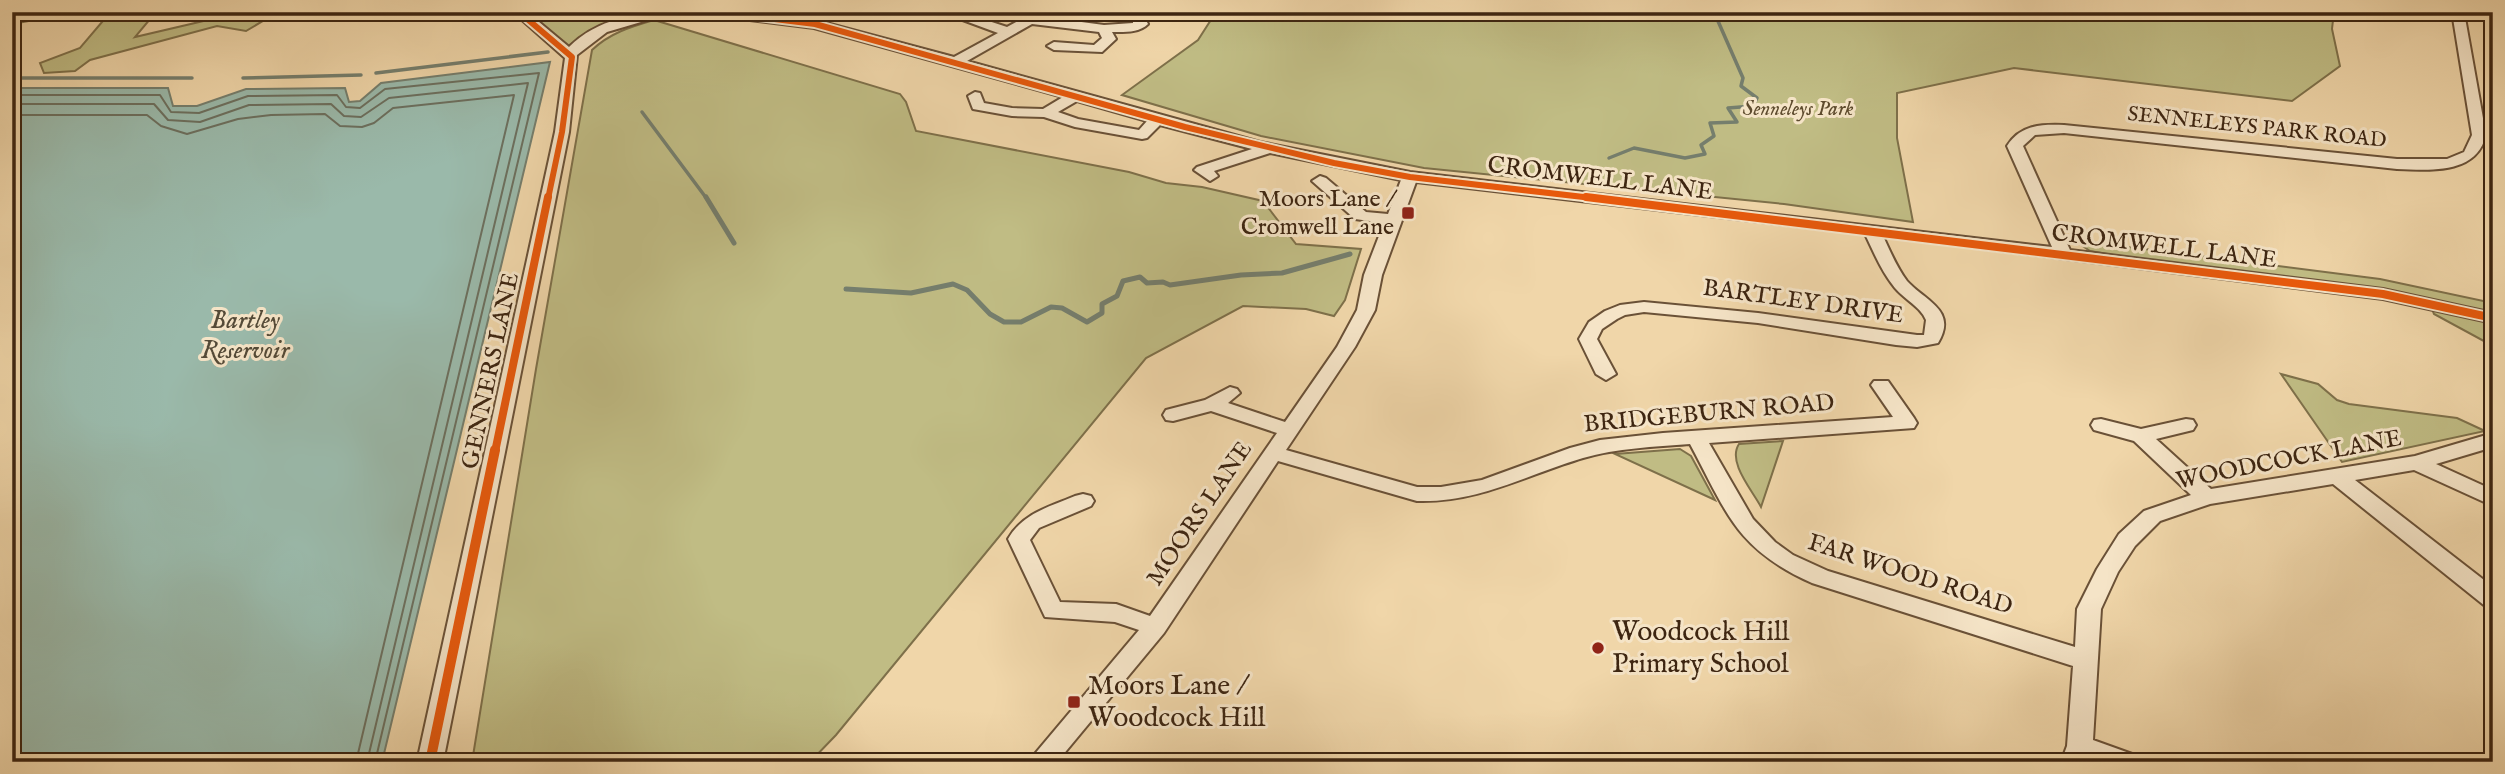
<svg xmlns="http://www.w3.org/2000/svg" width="2505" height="774" font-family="'IM FELL English',serif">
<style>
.green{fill:#c0bc84;stroke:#7e704a;stroke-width:2}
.water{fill:#9ab9aa;stroke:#757e6d;stroke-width:2}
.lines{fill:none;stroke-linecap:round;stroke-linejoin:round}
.shore{stroke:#6c6f5e;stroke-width:2}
.stream-far1{stroke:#757e6d;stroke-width:3.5}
.stream{stroke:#757e6d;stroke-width:5}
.minor-casing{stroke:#6a5137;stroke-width:4}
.minor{fill:#f5e4c7;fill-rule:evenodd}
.cycleway-far2-casing{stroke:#f5e4c7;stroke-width:10}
.cycleway-far1-casing{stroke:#f5e4c7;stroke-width:12}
.cycleway-casing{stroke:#f5e4c7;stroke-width:15}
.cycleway-far2{stroke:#e8590c;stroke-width:6}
.cycleway-far1{stroke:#e8590c;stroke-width:8}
.cycleway{stroke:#e8590c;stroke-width:10}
.poi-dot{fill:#8f2418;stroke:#f5e4c7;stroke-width:2.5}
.labels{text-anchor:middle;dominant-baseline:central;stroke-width:6;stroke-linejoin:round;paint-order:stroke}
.far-park-label{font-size:21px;font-style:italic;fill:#5e4b2e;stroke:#f5e4c7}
.far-street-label{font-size:21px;fill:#3d2511;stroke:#f5e4c7}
.street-label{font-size:24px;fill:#3d2511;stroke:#f5e4c7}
.poi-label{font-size:24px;fill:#3d2511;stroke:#f5e4c7;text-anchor:end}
.water-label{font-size:26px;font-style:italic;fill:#544a37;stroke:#f5e4c7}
.near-poi-label{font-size:28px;fill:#3d2511;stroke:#f5e4c7;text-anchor:start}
</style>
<rect width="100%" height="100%" fill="#f0d6a9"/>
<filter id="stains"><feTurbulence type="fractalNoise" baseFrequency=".00286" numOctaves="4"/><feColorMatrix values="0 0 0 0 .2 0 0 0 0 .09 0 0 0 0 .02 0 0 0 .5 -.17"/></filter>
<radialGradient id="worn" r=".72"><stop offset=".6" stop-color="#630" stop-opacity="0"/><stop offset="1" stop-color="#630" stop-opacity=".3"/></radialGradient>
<!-- green -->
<g class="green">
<polygon points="12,12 156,12 135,37 242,12 285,12 268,18 246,31 217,26 90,60 75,71 44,73 40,63 80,48 108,15 56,16 12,24"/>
<polygon points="527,12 643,12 593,31 568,46"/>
<polygon points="1216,12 2334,12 2332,29 2340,66 2292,101 2014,68 1897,93 1897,138 1913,222 1784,204 1424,168 1261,136 1122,95 1198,40"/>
<path d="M654,20L900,94L906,102L916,131L1129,172L1166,183L1202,187L1263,201L1296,244L1361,249L1345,300L1334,316L1306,309L1243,306L1146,358L836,735L810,762H472L536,369L592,50C610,33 630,27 654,20Z"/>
<polygon points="2074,240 2380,279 2493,303 2493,313 2387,291 2113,255 2090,251"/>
<polygon points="2432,309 2493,323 2493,346 2434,314"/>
<polygon points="2281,374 2318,384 2337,400 2349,404 2457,418 2485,431 2342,462"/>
<path d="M1783,441L1761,507C1752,490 1727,462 1739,444Z"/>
<polygon points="1680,449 1691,456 1715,500 1615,454"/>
</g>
<!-- water -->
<polygon class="water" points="550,62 382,762 12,762 12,88 168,88 173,106 197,106 246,89 345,88 349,102 360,101 381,83"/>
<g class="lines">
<!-- shore -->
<g class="shore">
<polyline points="12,95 160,95 171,112 199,113 248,96 337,95 346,107 360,108 385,89 539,73 375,762"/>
<polyline points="12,104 154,104 168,120 200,122 249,105 331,104 344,116 361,117 389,98 528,83 367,762"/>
<polyline points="12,115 147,115 161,126 187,134 238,119 271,115 325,114 340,126 362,127 374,123 393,108 514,95 356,762"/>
</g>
<!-- stream-far1 -->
<g class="stream-far1">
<polyline points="376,73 548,52"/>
<polyline points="12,78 192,78"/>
<polyline points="243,78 361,75"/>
<polyline points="642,112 707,199"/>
<polyline points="1609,158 1634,148 1685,158 1705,154 1701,145 1714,136 1710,123 1737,122 1728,108 1753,106 1757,98 1741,86 1743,78 1714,12"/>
</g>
<!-- stream -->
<g class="stream">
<polyline points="706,197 734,243"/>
<polyline points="846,289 911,293 953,284 967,290 990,314 1004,322 1021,322 1051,307 1062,308 1087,322 1102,313 1102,304 1117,296 1123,281 1140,277 1147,283 1163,282 1170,285 1241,275 1282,273 1350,254"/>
</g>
<!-- minor casing -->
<g class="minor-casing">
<g id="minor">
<path d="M513,12H527L569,47C597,19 637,12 675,12L607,32L577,55L569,132L443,762H417L555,132L565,58Z"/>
<path d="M711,12H765L815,20L954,57L998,33L941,12H961L1007,27L1034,12H1050L1044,17L1104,25L1133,23V17L1125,12H1142L1148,24C1139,33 1125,32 1112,32L1116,39L1102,52L1054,50L1047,46L1054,42L1094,45L1102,38L1099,32L1032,24L967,61L1260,142L1410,172L2052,247L2007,146C2020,125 2041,124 2064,125L2397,159H2447L2464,152L2472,135L2452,12H2464L2486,135C2476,175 2430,170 2397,169L2064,133L2035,135L2023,146L2070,250L2383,289L2493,313V323L2383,299L1883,236C1890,251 1897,268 1907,281C1925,301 1958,310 1938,343L1917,347L1896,345L1758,323L1644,312L1625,315L1617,319L1602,329L1597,339L1616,374L1606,380L1596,374L1579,339L1589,322L1605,311L1620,305L1644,302L1758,313L1917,335H1924L1926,320C1920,306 1905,300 1895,288C1882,272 1874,253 1865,234L1416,182L1382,275L1375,310L1355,347L1286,450L1417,487H1441L1482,480L1570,448L1600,440L1663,433L1893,417L1871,385L1874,381H1888L1914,418L1917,423L1914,428L1709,443L1753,519L1775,542L1793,555L1828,571L2075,647L2077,609L2097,569L2119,534L2144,511L2191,495L2134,441L2094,430L2091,425L2094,420L2101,419L2141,429L2186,419L2193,420L2196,425L2193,430L2156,439L2211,489L2415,456L2493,433V447L2436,464L2493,490V506L2414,470L2355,480L2493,587V609L2485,606L2333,484L2210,504L2160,521L2135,546L2118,572L2101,609L2093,740L2132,754L2136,762H2061L2067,746L2073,666L1812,583C1736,549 1727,513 1690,444C1654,447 1617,448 1583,458C1526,475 1478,503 1417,501L1278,461L1164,633L1057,762H1028L1139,630L1115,622L1045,617L1008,539C1023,513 1049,507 1075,496L1083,494L1091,496L1094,501L1091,506L1039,528L1030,540L1060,602L1116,604L1150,616L1277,433L1211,411L1173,421L1166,420L1163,415L1166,410L1205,400L1230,387L1237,389L1240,393L1228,403L1285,422L1337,347L1357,310L1364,275L1384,223L1355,219L1312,181L1320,176L1326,178L1366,212L1388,214L1401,180L1270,153L1214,171L1218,176L1210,181L1194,170L1197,167L1252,149L1160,125L1147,138L1142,139L1075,127L1044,117L1012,116L973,109L968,96L975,92L980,93L984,103L1012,108L1043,109L1063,97L814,28L717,16ZM1077,101L1147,121L1139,130L1078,119L1058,112Z"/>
</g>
</g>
<!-- minor -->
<use href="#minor" class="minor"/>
<!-- cycleway-far2 casing -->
<g class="cycleway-far2-casing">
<g id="cycleway-far2">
<polyline points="519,12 572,57 562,132 548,199"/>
<polyline points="717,12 815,24 1185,127 1334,163 1410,177 1601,199"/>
</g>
</g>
<!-- cycleway-far1 casing -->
<g class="cycleway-far1-casing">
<g id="cycleway-far1">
<polyline points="1586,197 2383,294 2493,318"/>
<polyline points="495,452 548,197"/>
</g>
</g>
<!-- cycleway casing -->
<g class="cycleway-casing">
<polyline id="cycleway" points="430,762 495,450"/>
</g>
<!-- cycleway-far2 -->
<use href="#cycleway-far2" class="cycleway-far2"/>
<!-- cycleway-far1 -->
<use href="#cycleway-far1" class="cycleway-far1"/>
<!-- cycleway -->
<use href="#cycleway" class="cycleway"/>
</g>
<!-- markers -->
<g class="poi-dot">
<rect x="1401" y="206" width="14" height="14" rx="3.5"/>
<circle cx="1598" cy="648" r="7"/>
<rect x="1067" y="695" width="14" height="14" rx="3.5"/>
</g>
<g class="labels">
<!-- far-park labels -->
<g class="far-park-label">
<text x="1798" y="109">Senneleys Park</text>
</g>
<!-- far-street labels -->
<g class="far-street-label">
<text transform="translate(2257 128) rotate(6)">SENNELEYS PARK ROAD</text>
</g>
<!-- street labels -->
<g class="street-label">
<text transform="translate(1600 179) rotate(7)">CROMWELL LANE</text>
<text transform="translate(2164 247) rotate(7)">CROMWELL LANE</text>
<text transform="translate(1803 302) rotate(8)">BARTLEY DRIVE</text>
<text transform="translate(491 371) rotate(-78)">GENNERS LANE</text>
<text transform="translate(1709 414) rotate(-5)">BRIDGEBURN ROAD</text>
<text transform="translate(2289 460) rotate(-11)">WOODCOCK LANE</text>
<text transform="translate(1200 514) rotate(-56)">MOORS LANE</text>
<text transform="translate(1910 575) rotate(18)">FAR WOOD ROAD</text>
</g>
<!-- poi labels -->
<g class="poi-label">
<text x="1394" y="199">Moors Lane /<tspan x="1394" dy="28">Cromwell Lane</tspan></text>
</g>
<!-- water labels -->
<g class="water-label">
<text x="245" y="320">Bartley<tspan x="245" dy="30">Reservoir</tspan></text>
</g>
<!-- near-poi labels -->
<g class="near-poi-label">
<text x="1612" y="632">Woodcock Hill<tspan x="1612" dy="32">Primary School</tspan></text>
<text x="1088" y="686">Moors Lane /<tspan x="1088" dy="32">Woodcock Hill</tspan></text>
</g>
</g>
<!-- margin -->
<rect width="2505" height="774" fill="none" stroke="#f0d6a9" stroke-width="42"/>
<rect x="14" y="14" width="2477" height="746" fill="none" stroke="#3d2511" stroke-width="3.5"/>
<rect x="21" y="21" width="2463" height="732" fill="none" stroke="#3d2511" stroke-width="2"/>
<rect width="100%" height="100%" filter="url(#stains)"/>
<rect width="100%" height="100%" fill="url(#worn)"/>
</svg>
